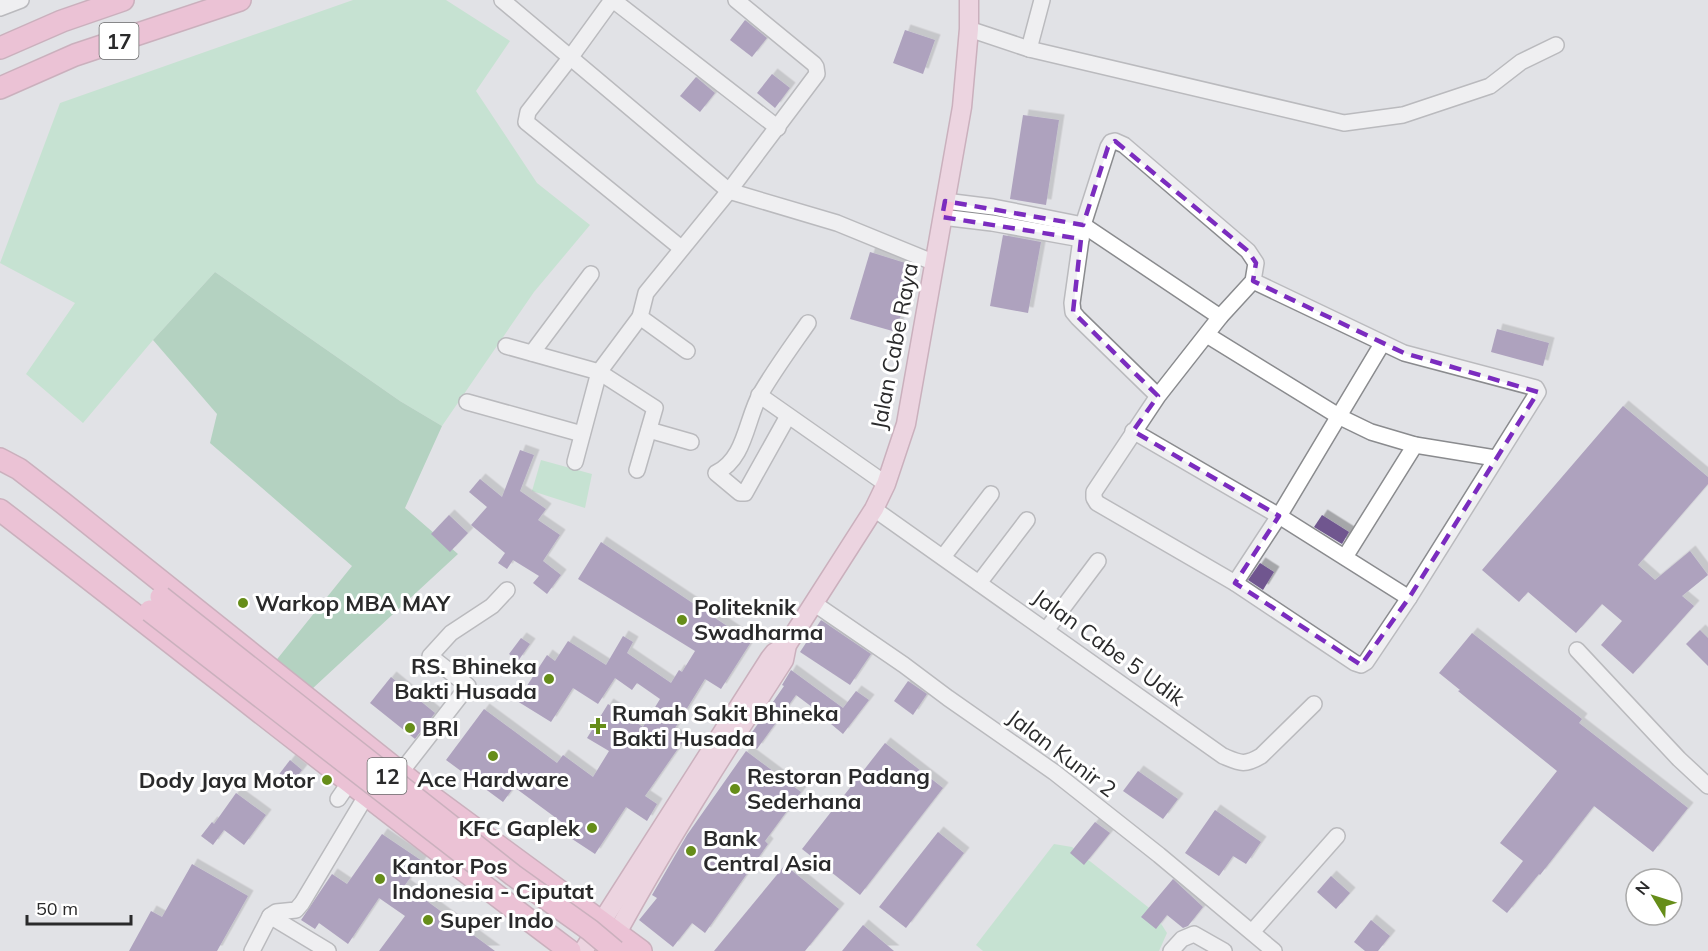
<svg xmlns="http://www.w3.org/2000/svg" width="1708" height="951" font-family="Mulish,sans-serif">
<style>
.green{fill:#a5e2ba}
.forest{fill:#7cbf95}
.building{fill:#6f568f;filter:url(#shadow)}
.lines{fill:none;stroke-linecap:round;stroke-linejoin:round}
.minor-casing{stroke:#8a8b8e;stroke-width:18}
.major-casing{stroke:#ae748c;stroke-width:21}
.highway-casing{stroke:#ae748c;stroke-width:24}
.minor{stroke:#fff;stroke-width:15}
.major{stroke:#f9c4d9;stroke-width:18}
.highway{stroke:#f59cc0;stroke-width:21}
.highway-bridge-casing{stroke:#ae748c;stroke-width:24;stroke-linecap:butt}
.highway-bridge{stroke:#f59cc0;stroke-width:21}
.marked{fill:none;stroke:#7b2cbf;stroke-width:4.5;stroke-dasharray:12 8;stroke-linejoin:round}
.poi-dot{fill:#668d19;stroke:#fff;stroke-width:2}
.labels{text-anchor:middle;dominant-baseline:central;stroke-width:6;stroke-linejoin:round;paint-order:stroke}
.shield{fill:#fff;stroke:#6a6a6b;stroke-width:1.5}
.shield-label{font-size:21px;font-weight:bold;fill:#2a2a2b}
.street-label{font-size:22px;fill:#2a2a2b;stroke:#fff}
.poi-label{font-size:22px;font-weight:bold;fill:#2a2a2b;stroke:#fff;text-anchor:start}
</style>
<defs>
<filter id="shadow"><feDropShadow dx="5.5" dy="-5.5" stdDeviation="0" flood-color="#0004"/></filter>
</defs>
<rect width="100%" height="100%" fill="#e1e2e6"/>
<!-- green -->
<g class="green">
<polygon points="353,0 446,0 510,41 476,91 537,183 590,225 534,292 442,426 400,401 215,272 153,340 83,423 26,374 75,303 0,263 60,103"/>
<polygon points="541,460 592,474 585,508 532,491"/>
<polygon points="1054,844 1072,847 1153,911 1167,933 1159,951 983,951 976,945"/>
</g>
<!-- forest -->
<polygon class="forest" points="215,272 400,401 442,426 405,508 458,554 312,689 274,663 352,566 210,443 217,414 153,340"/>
<!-- building -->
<g class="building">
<polygon points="745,20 767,38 752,57 730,40"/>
<polygon points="905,30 935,40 923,74 893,63"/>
<polygon points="772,74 790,88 775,108 757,93"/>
<polygon points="696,77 715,93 700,112 680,96"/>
<polygon points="1023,115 1059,120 1046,205 1010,199"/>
<polygon points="1003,235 1041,242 1028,313 990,306"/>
<polygon points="870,252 915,266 896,332 850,319"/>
<polygon points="1497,329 1549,343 1543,366 1491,352"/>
<polygon points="1623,406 1708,477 1708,484 1638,565 1655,580 1690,551 1708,575 1682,596 1694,606 1633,674 1601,645 1622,621 1602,604 1576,633 1528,592 1519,602 1482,570"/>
<polygon points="520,450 534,455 520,491 546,509 538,520 560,535 543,561 561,575 547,594 533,583 539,576 513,560 507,569 498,563 505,553 471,525 487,507 469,492 480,479 502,497"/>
<polygon points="449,515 468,533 450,552 431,534"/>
<polygon points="1322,515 1349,532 1342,544 1314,527"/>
<polygon points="601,542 751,642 721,689 705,679 672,733 684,740 645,796 657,804 647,821 626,807 595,854 566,835 571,829 514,787 503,802 446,760 484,709 557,763 563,755 593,777 609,751 587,738 608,704 643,727 660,699 637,683 632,690 615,678 598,704 573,688 551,722 517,701 547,655 555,661 568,641 606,665 623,636 633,642 627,653 671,683 679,670 682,672 695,651 578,579"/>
<polygon points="1260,563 1274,572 1263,590 1248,580"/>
<polygon points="821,620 871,654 850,685 800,652"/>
<polygon points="1700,630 1708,638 1708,666 1686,644"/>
<polygon points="1472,633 1582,719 1579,723 1688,808 1653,852 1594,806 1540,875 1539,874 1507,913 1492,901 1523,861 1500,843 1557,771 1469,700 1458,691 1460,690 1439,673"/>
<polygon points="521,638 530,644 518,661 509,654"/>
<polygon points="791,670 843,708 856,691 869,700 843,734 831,724 832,722 796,695 757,749 746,741 784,686 782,685"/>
<polygon points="391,677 435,713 415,739 370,703"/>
<polygon points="908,681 927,694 913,715 894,701"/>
<polygon points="885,743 943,788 860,895 802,849"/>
<polygon points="746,751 801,792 765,841 768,844 705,933 692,923 673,947 639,920 657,898 652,895 687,835"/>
<polygon points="290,760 302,770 289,787 277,777"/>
<polygon points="1138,771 1178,799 1163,819 1123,791"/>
<polygon points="236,793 266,815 244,845 224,830 213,845 201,836 212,822 214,824"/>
<polygon points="1215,810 1261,842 1246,864 1233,856 1219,876 1185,853"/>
<polygon points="1095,822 1110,833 1084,865 1070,853"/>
<polygon points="938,832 964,853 906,928 879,907"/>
<polygon points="382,834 422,861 405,885 495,951 379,951 405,916 379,898 348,944 319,923 315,929 301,920 332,874 347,884"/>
<polygon points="192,864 248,896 217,951 129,951 151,911 162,917"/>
<polygon points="785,865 839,909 805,951 714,951"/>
<polygon points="1331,876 1350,893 1336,909 1317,892"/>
<polygon points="1173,879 1203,907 1188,926 1183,928 1167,915 1156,929 1141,917"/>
<polygon points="1371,920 1390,936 1378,951 1365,951 1354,942"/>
<polygon points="863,925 894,951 842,951"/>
</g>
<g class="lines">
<!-- minor casing -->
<g class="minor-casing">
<g id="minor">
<polyline points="502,0 729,191 837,223 935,263"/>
<polyline points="612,0 570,58 528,112 526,122 681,248"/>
<polyline points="613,0 778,128"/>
<polyline points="0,8 21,0"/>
<polyline points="969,29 1029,49 1344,123 1403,115 1490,86 1521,62 1556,45"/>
<polyline points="1029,49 1042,0"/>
<polyline points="945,201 993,207 1083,225 1220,317"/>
<polyline points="942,217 992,223 1081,239"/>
<polyline points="1207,335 1340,417 1371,432 1415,445 1495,458"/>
<polyline points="1382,344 1279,516 1409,598"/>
<polyline points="506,346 599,372 655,408 637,470"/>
<polyline points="687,351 640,317 646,293 729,191 817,74 816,67 814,64 736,0"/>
<polyline points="532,353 591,274"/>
<polyline points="759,395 886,484"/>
<polyline points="1158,396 1078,318 1073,312 1072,303 1083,225 1108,147 1111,142 1115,141 1124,145 1248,251 1256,263 1253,281 1220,317 1158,396 1094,492 1094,498 1097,503 1235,583 1355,663 1361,665 1366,662 1409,598 1538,392 1536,388 1404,353 1253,281"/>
<polyline points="467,402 582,434"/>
<path d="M788,416L745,493H740L716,473C746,459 746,418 761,393C775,369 792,346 808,323"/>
<polyline points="649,430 691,442"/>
<polyline points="1133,431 1279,516 1235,583"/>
<polyline points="575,462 599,372 640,317"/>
<path d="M874,509L1223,756C1240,763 1244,766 1261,756L1314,704"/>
<polyline points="943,557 991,494"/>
<polyline points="1345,557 1415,445"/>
<polyline points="979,583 1027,520"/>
<polyline points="815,604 904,665 948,698 1054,772 1159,855 1274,951"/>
<polyline points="1047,629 1098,561"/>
<polyline points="1577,650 1679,759 1708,786"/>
<polyline points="401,772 468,686 430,656 451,633 492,606 507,590"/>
<polyline points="338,799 349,783"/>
<polyline points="270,916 328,951"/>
<polyline points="1252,932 1337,836"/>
<polyline points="252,951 270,916 276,912 296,910 302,903 366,796"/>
<polyline points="1171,951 1182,939 1194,934 1224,951"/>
</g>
</g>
<!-- major casing -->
<g class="major-casing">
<g id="major">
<path d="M611,944C664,846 724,753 784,660L787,645L874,509L886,484L906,424L962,107L969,29V0"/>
<polyline points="583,951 770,658 774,653 787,645"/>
</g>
</g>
<!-- highway casing -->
<g class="highway-casing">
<g id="highway">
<polyline points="0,48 62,21 123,0"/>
<polyline points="0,88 75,55 240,0"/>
<polyline points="0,459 19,469 63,503 421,789 641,951"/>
<path d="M0,510C190,656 378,807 570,951"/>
</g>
</g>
<!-- minor -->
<use href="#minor" class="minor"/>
<!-- major -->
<use href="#major" class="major"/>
<!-- highway -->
<use href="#highway" class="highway"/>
<!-- highway-bridge casing -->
<g class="highway-bridge-casing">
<g id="highway-bridge">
<polyline points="161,597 513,875 590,930 615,951"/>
<polyline points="150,611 480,867"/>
</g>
</g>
<!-- highway-bridge -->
<use href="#highway-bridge" class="highway-bridge"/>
</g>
<!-- marked area -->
<path d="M0 0H1708V951H0ZM1115,141L1248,251L1256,263L1253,281L1404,353L1538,392L1409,598L1361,665L1235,583L1279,516L1133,431L1158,396L1073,312L1081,239L942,217L945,201L1083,225L1108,147Z" fill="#e1e2e6" fill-opacity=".55" fill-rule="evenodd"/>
<path class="marked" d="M1115,141L1248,251L1256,263L1253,281L1404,353L1538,392L1409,598L1361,665L1235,583L1279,516L1133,431L1158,396L1073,312L1081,239L942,217L945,201L1083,225L1108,147Z"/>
<!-- markers -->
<g class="poi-dot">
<circle cx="243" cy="603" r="6"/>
<circle cx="682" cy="620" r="6"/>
<circle cx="549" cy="679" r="6"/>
<path d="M595 717h6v6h6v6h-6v6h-6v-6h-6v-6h6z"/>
<circle cx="410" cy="728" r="6"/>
<circle cx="493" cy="756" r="6"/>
<circle cx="327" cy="780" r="6"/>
<circle cx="735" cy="789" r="6"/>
<circle cx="592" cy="828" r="6"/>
<circle cx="691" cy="851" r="6"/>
<circle cx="380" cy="879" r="6"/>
<circle cx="428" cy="920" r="6"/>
</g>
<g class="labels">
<!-- shield labels -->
<g class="shield">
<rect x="99.5" y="23" width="39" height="36" rx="4.5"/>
<rect x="367.5" y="758" width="39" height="36" rx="4.5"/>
</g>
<g class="shield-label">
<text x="119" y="41">17</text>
<text x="387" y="776">12</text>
</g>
<!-- street labels -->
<g class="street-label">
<text transform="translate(894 346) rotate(-79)">Jalan Cabe Raya</text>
<text transform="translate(1109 647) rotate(36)">Jalan Cabe 5 Udik</text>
<text transform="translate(1062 753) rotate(37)">Jalan Kunir 2</text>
</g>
<!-- poi labels -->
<g class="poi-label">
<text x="255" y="603">Warkop MBA MAY</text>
<text x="694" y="607">Politeknik<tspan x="694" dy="25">Swadharma</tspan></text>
<text x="537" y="666" text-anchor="end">RS. Bhineka<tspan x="537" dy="25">Bakti Husada</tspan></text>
<text x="612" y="713">Rumah Sakit Bhineka<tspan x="612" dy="25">Bakti Husada</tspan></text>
<text x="422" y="728">BRI</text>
<text x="747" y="776">Restoran Padang<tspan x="747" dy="25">Sederhana</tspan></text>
<text x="493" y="779" text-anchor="middle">Ace Hardware</text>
<text x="315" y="780" text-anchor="end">Dody Jaya Motor</text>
<text x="580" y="828" text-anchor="end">KFC Gaplek</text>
<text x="703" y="838">Bank<tspan x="703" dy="25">Central Asia</tspan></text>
<text x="392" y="866">Kantor Pos<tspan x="392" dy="25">Indonesia - Ciputat</tspan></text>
<text x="440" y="920">Super Indo</text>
</g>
</g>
<!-- north arrow -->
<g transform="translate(1654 897) rotate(308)"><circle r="28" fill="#ffffff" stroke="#aaaaaa" stroke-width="1.5"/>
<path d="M0-4.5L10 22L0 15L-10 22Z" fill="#668d19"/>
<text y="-9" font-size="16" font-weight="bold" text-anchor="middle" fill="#2a2a2b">N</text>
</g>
<!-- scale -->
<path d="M27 915v9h104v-9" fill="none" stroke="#2a2a2b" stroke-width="3"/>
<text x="36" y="915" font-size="18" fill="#2a2a2b" stroke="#ffffff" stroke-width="4.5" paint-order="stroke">50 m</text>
</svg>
